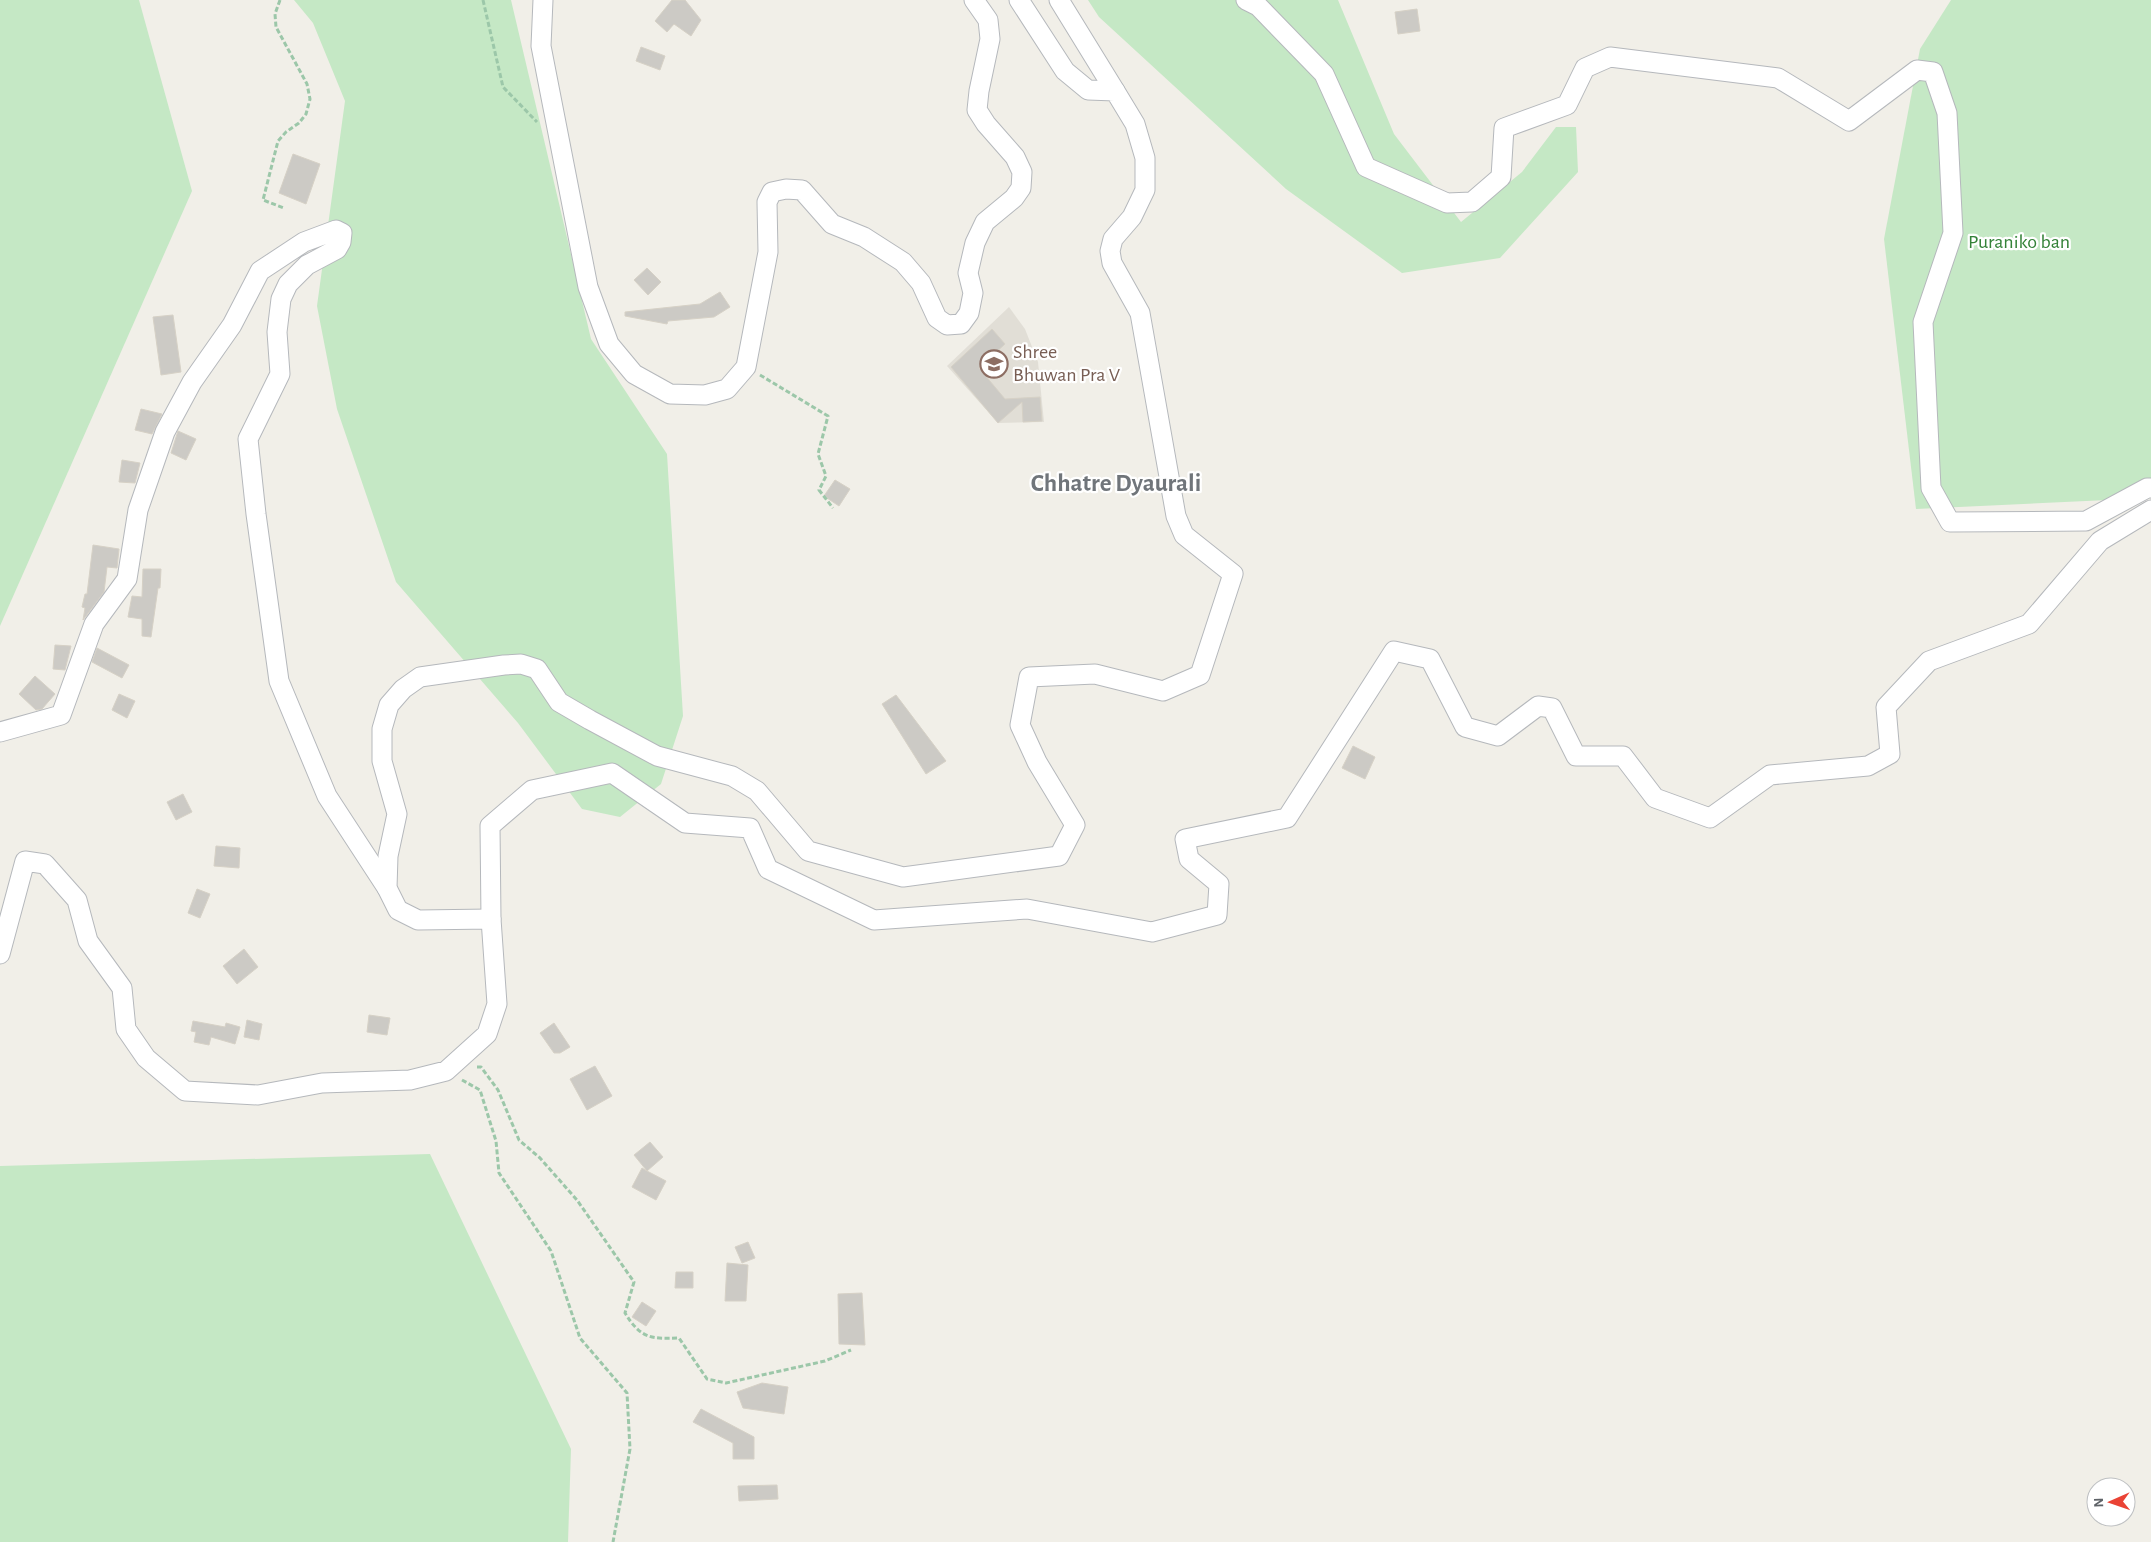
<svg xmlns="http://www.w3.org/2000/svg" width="2151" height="1542" font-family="'Alegreya Sans',sans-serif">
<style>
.education{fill:#e1ded6}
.green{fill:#c5e8c5}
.building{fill:#cccac5;stroke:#d6d1c6}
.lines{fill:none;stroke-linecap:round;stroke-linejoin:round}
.minor-casing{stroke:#b5b8bc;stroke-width:21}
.path{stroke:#9cc7a9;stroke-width:3;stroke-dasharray:5 2.5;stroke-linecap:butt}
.minor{stroke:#fff;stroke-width:19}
.labels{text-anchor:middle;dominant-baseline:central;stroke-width:4.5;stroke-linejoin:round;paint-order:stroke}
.park-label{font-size:20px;fill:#348238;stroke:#fff}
.education-label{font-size:20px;fill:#785e54;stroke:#fff;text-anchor:start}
.district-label{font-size:25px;font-weight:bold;fill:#70757a;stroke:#fff}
</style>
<rect width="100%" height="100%" fill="#f1efe8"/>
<!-- education -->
<polygon class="education" points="1009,307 1025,329 1038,362 1044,422 998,423 947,366"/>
<!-- green -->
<g class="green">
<polygon points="0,0 139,0 192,191 0,626"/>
<polygon points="294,0 511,0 591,339 667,454 683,716 661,784 620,817 582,809 518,723 396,582 337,409 317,306 345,101 313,23"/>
<polygon points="1088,0 1338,0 1394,134 1461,222 1522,172 1556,127 1576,127 1578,172 1500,258 1402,273 1286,189 1099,17"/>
<polygon points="1951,0 2151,0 2151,498 1916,509 1884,239 1920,49"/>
<polygon points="430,1154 571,1449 568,1542 0,1542 0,1166"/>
</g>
<!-- building -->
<g class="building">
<polygon points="672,0 685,0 701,20 691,36 674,24 667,32 655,21"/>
<polygon points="1417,9 1420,31 1398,34 1395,12"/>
<polygon points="641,47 665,56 660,70 636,61"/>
<polygon points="293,154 320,164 306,204 279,193"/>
<polygon points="647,268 661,282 648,295 634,280"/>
<polygon points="720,292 730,307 714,317 668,321 667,324 625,316 625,312 700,304"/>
<polygon points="173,315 181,372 161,375 153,317"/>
<polygon points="992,329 1005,344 979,368 1005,399 1040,397 1042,421 1023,422 1022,402 998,423 951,367"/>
<polygon points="141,409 162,414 152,434 135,430"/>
<polygon points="178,431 196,439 186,460 171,453"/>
<polygon points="122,460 140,463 135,483 119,482"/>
<polygon points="835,480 850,489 839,506 824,496"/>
<polygon points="93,545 119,549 117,568 107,567 104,592 83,620 85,608 82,607 85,594 87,594"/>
<polygon points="143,569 161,569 160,588 158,588 151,637 142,636 142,619 128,617 132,596 142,597"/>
<polygon points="55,645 71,646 65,670 53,669"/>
<polygon points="97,648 129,665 122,678 92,662"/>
<polygon points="35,676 55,694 42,709 36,710 19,694"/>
<polygon points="119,694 135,701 127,718 112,710"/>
<polygon points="896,695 946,761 926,774 882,704"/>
<polygon points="1353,746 1375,757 1365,779 1342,768"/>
<polygon points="183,794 192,812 176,820 167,802"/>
<polygon points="216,846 240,848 239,868 214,866"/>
<polygon points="197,889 210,894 200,918 188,913"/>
<polygon points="244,949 258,967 237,984 223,966"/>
<polygon points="369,1015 390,1018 387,1035 367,1032"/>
<polygon points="247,1020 262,1024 259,1040 244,1037"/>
<polygon points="193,1021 225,1027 226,1023 240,1027 235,1044 211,1037 209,1045 194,1042 196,1032 191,1031"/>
<polygon points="554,1023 570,1047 560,1053 554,1053 540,1033"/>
<polygon points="595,1066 612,1096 587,1110 570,1079"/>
<polygon points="650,1142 663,1157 647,1171 666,1181 656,1200 632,1187 642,1168 647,1171 634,1155"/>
<polygon points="748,1242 755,1258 742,1263 735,1247"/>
<polygon points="727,1263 748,1265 746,1301 725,1301"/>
<polygon points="676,1272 693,1272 693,1288 675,1288"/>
<polygon points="862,1293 865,1345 839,1344 838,1294"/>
<polygon points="642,1302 656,1311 646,1326 632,1317"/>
<polygon points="762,1383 788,1387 784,1414 743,1408 737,1392"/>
<polygon points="701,1409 754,1437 754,1459 733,1459 733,1443 693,1422"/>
<polygon points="777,1485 778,1499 739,1501 738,1486"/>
</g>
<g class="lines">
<!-- minor casing -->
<g class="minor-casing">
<g id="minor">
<polyline points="543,0 541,46 588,287 609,344 634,374 670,394 705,395 727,389 746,367 768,252 767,202 772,192 786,189 802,190 832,224 864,237 903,262 921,283 937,318 947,325 961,324 969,313 973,293 968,273 975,243 985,222 1014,198 1021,188 1022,172 1015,157 986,124 977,110 979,91 990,39 988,20 974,0"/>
<polyline points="1059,0 1115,91"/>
<polyline points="1246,0 1258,6 1324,74 1366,167 1447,203 1472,202 1501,177 1504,128 1567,105 1585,68 1610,57 1778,78 1849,121 1917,70 1933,72 1947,113 1953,233 1923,322 1931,488 1950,522 2086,521 2147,488 2151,488"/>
<polyline points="0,732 61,715 94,624 127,579 138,510 165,432 192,382 232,325 260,271 304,242 336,230 342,233 341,242 337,249 307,265 288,284 281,299 277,332 280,374 248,439 256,514 279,681 327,796 387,888"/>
<polyline points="491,919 490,826 532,790 612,773 685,823 750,828 768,869 874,920 1027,909 1152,932 1217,915 1219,884 1189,859 1185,839 1287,818 1394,651 1430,659 1465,727 1498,736 1538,706 1552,708 1576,756 1623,756 1655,798 1710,818 1770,775 1868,766 1890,754 1886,707 1929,661 2029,624 2100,541 2151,510"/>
<polyline points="0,954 25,861 45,864 77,900 88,941 122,988 126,1029 146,1058 185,1091 258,1095 322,1083 410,1080 446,1071 487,1034 497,1004 491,919 418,920 398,910 387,888 388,856 397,814 382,761 382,729 389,705 403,689 420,677 504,665 521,664 537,669 559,702 590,720 657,756 732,776 757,791 808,851 903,877 1059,856 1075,825 1037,762 1020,725 1029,677 1095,674 1163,691 1200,675 1233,574 1184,535 1176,516 1140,313 1112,263 1110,251 1113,239 1132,217 1145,190 1145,158 1135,124 1115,91 1088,90 1065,71 1019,0"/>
</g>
</g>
<!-- path -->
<g class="path">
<polyline points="280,0 275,14 276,27 307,84 310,99 306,114 299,123 286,132 278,141 263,200 284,208"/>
<polyline points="483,0 503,87 537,122"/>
<polyline points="760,375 828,416 818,454 826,476 819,490 833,508"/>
<path d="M477,1067H481L498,1090L519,1140L540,1158L577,1200L634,1282L625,1313C641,1339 651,1339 679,1338L707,1379L726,1383L825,1361L851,1350"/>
<polyline points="462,1080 480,1090 496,1141 499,1173 551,1251 580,1338 627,1393 630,1449 613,1542"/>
</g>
<!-- minor -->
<use href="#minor" class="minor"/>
</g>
<!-- icons -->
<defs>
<g id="school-ring" transform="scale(1.4375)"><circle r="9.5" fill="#fff" stroke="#8d6e63" stroke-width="1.5"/><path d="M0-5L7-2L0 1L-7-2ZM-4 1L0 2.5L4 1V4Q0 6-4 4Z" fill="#8d6e63"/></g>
</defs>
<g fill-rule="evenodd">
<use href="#school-ring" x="994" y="364"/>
</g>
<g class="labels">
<!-- park labels -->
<g class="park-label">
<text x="2019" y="242">Puraniko ban</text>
</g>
<!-- education labels -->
<g class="education-label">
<text x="1013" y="352">Shree<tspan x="1013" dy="23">Bhuwan Pra V</tspan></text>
</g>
<!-- district labels -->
<g class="district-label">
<text x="1116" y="483">Chhatre Dyaurali</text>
</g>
</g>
<!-- north arrow -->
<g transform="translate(2111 1502) rotate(268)"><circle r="24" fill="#ffffff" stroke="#bfc1c3"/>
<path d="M0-4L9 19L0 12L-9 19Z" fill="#ea4335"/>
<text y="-8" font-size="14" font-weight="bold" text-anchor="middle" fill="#5f6368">N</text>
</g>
</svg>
